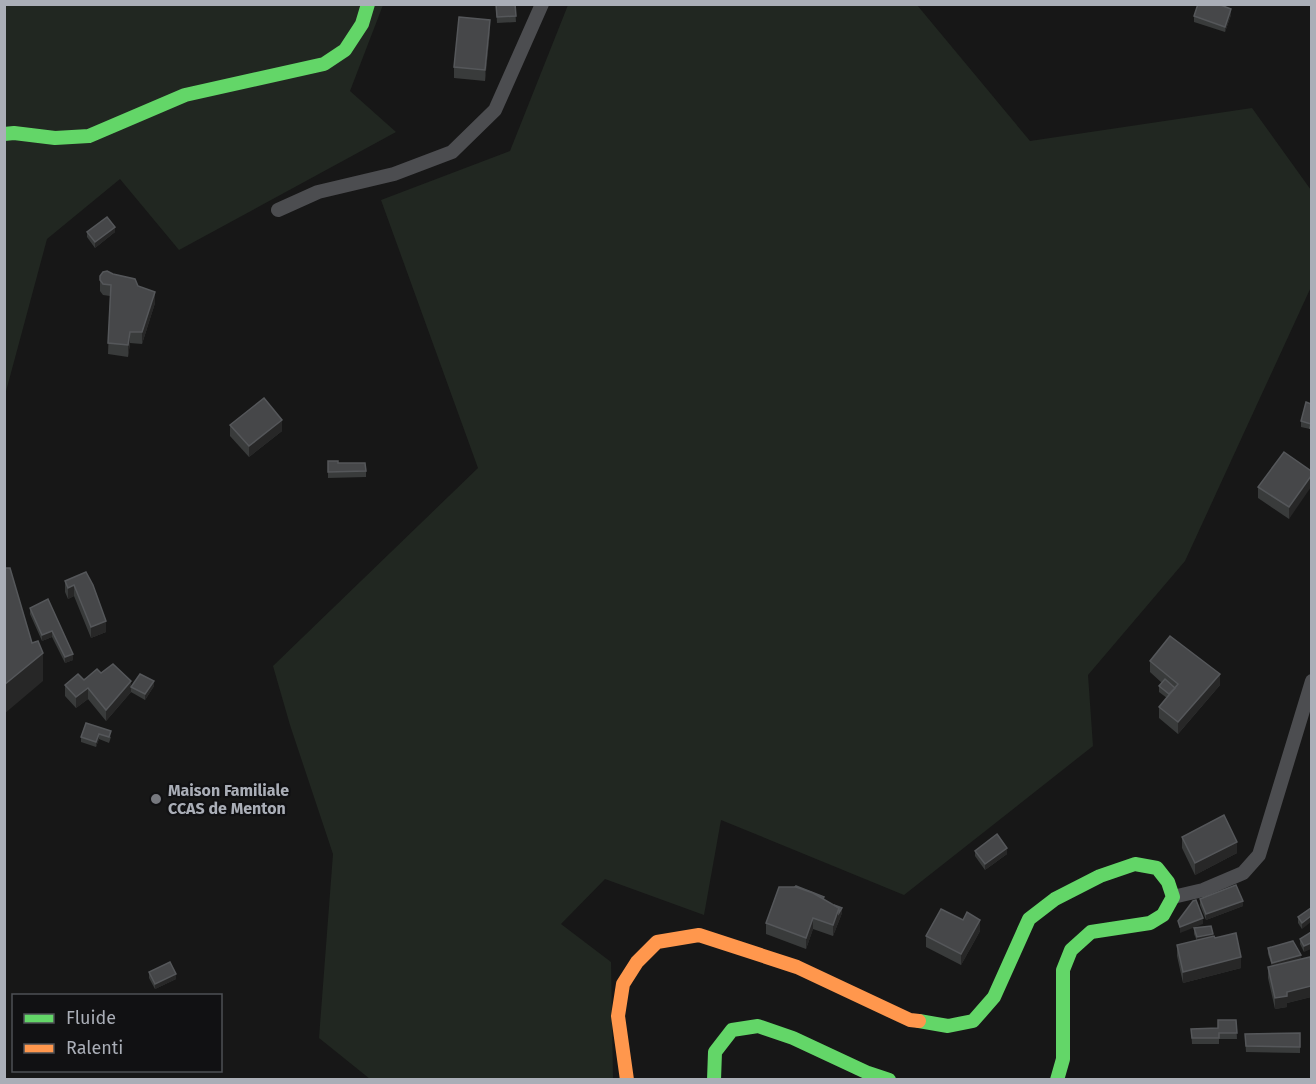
<svg xmlns="http://www.w3.org/2000/svg" width="1316" height="1084" font-family="'Fira Sans',sans-serif">
<style>
.green{fill:#212721}
.lines{fill:none;stroke-linecap:round;stroke-linejoin:round}
.lane{stroke:#4c4d50;stroke-width:14}
.fast{stroke:#63d668;stroke-width:14}
.slow{stroke:#ff974d;stroke-width:14}
.wall{fill:#393b3b}
.shaded-wall{fill:#272727}
.building{fill:#464749;stroke:#55575a;stroke-width:1.5}
.poi-dot{fill:#77797f;stroke:#111113;stroke-width:2}
.labels{text-anchor:middle;dominant-baseline:central;stroke-width:4.5;stroke-linejoin:round;paint-order:stroke}
.poi-label{font-size:16px;font-weight:bold;fill:#aaaeb7;stroke:#111113;text-anchor:start}
</style>
<rect width="100%" height="100%" fill="#171717"/>
<!-- green -->
<g class="green">
<polygon points="5,5 383,5 350,91 396,132 179,250 120,179 47,239 5,395"/>
<polygon points="568,5 917,5 1030,141 1252,108 1311,190 1311,287 1185,561 1088,675 1093,746 904,895 721,820 704,915 605,879 561,924 611,962 613,1079 370,1079 319,1038 333,854 290,725 273,666 478,468 381,200 510,151"/>
</g>
<g class="lines">
<!-- lane -->
<g class="lane">
<polyline points="278,210 318,192 394,174 452,152 495,110 542,4"/>
<polyline points="1173,897 1203,890 1243,873 1259,855 1312,681"/>
</g>
<!-- fast -->
<g class="fast">
<polyline points="4,134 14,133 55,138 89,136 185,95 324,64 345,50 362,24 368,4"/>
<polyline points="919,1021 948,1026 973,1021 994,997 1029,919 1055,899 1100,876 1135,864 1157,868 1168,882 1173,897 1163,915 1150,923 1091,932 1071,950 1063,970 1063,1059 1057,1080"/>
<polyline points="714,1080 715,1052 732,1030 758,1026 793,1038 868,1073 889,1080"/>
</g>
<!-- slow -->
<polyline class="slow" points="627,1080 618,1016 623,984 637,962 657,942 699,935 797,967 910,1020 919,1021"/>
</g>
<!-- wall -->
<g class="wall">
<polygon points="496,4 515,4 516,22 497,23"/>
<polygon points="1231,15 1225,32 1194,22 1194,16"/>
<polygon points="490,31 485,81 454,78 454,67"/>
<polygon points="87,232 115,232 95,248 87,237"/>
<polygon points="100,276 138,286 155,303 142,344 130,343 128,357 108,354 110,296 103,295 100,291"/>
<polygon points="1311,404 1311,434 1310,433 1310,429 1301,427 1301,421"/>
<polygon points="230,425 282,431 249,457 230,436"/>
<polygon points="328,461 366,471 366,477 328,478"/>
<polygon points="1311,471 1289,519 1258,498 1258,487"/>
<polygon points="65,581 93,585 106,632 91,638 74,596 68,599 65,592"/>
<polygon points="48,599 73,660 65,663 52,637 42,641 30,614 30,608"/>
<polygon points="1150,661 1220,685 1178,734 1159,718 1159,707 1167,698 1159,692 1159,686 1162,683 1150,672"/>
<polygon points="101,673 131,687 154,686 145,700 131,692 106,721 88,699 76,708 65,696 65,685"/>
<polygon points="86,723 111,737 109,743 99,739 96,747 81,742 81,737"/>
<polygon points="1182,837 1237,853 1195,875 1182,848"/>
<polygon points="975,851 1007,854 985,870 975,856"/>
<polygon points="824,899 842,913 833,936 813,929 806,949 766,934 766,923"/>
<polygon points="1200,899 1243,906 1206,920 1200,905"/>
<polygon points="1311,908 1302,929 1298,923 1298,917"/>
<polygon points="1194,928 1213,937 1241,968 1183,983 1177,956 1177,945 1197,941 1194,934"/>
<polygon points="980,931 961,965 926,947 926,936"/>
<polygon points="1311,932 1304,952 1300,944 1300,939"/>
<polygon points="1268,948 1311,962 1311,997 1287,1003 1287,1007 1275,1009 1268,978 1268,967 1272,966 1268,954"/>
<polygon points="149,972 176,979 155,989 149,978"/>
<polygon points="1236,1020 1237,1039 1219,1039 1219,1044 1192,1044 1191,1029 1218,1028"/>
<polygon points="1300,1033 1300,1053 1246,1052 1245,1034"/>
</g>
<!-- shaded-wall -->
<g class="shaded-wall">
<polygon points="1231,9 1231,15 1225,32 1225,27"/>
<polygon points="490,20 490,31 485,81 485,70"/>
<polygon points="115,227 115,232 95,248 95,242"/>
<polygon points="155,292 155,303 142,344 142,332"/>
<polygon points="130,332 130,343 128,357 128,345"/>
<polygon points="282,420 282,431 249,457 249,446"/>
<polygon points="1311,476 1311,487 1289,519 1289,507"/>
<polygon points="74,585 74,596 68,599 68,588"/>
<polygon points="106,621 106,632 91,638 91,627"/>
<polygon points="52,631 52,637 42,641 42,635"/>
<polygon points="43,653 43,681 4,714 4,685"/>
<polygon points="73,654 73,660 65,663 65,657"/>
<polygon points="1220,674 1220,685 1178,734 1178,722"/>
<polygon points="131,681 131,692 106,721 106,710"/>
<polygon points="154,681 154,686 145,700 145,694"/>
<polygon points="88,688 88,699 76,708 76,697"/>
<polygon points="99,734 99,739 96,747 96,742"/>
<polygon points="1237,842 1237,853 1195,875 1195,863"/>
<polygon points="1007,848 1007,854 985,870 985,864"/>
<polygon points="1243,901 1243,906 1206,920 1206,914"/>
<polygon points="839,908 842,908 842,913 833,936 833,925"/>
<polygon points="1311,916 1311,922 1302,929 1302,923"/>
<polygon points="813,918 813,929 806,949 806,938"/>
<polygon points="1203,918 1203,924 1180,933 1180,927"/>
<polygon points="980,920 980,931 961,965 961,954"/>
<polygon points="1213,934 1213,939 1197,943 1197,937"/>
<polygon points="1311,943 1311,949 1304,952 1304,946"/>
<polygon points="1301,955 1301,961 1272,968 1272,963"/>
<polygon points="1241,957 1241,968 1183,983 1183,972"/>
<polygon points="176,974 176,979 155,989 155,984"/>
<polygon points="1311,986 1311,997 1287,1003 1287,1007 1275,1009 1275,998 1287,992"/>
</g>
<!-- building -->
<g class="building">
<polygon points="496,4 515,4 516,16 497,17"/>
<polygon points="1198,4 1218,4 1231,9 1225,27 1194,16"/>
<polygon points="459,17 490,20 485,70 454,67"/>
<polygon points="107,217 115,227 95,242 87,232"/>
<polygon points="107,271 113,274 135,279 138,286 155,292 142,332 130,332 128,345 108,343 111,285 103,284 100,280 100,276 103,272"/>
<polygon points="264,398 282,420 249,446 230,425"/>
<polygon points="1306,402 1311,404 1311,428 1310,428 1311,424 1301,421"/>
<polygon points="1284,452 1311,471 1311,476 1289,507 1258,487"/>
<polygon points="328,461 338,461 338,463 365,463 366,471 328,472"/>
<polygon points="4,568 10,568 32,643 38,641 43,653 4,685"/>
<polygon points="86,572 93,585 106,621 91,627 74,585 68,588 65,581"/>
<polygon points="48,599 73,654 65,657 52,631 42,635 30,608"/>
<polygon points="1170,636 1220,674 1178,722 1159,707 1178,684 1150,661"/>
<polygon points="113,664 131,681 106,710 88,688 76,697 65,685 78,674 84,680 97,669 101,673"/>
<polygon points="140,674 154,681 145,694 131,687"/>
<polygon points="1165,679 1175,688 1169,694 1159,686"/>
<polygon points="86,723 111,731 109,737 99,734 96,742 81,737"/>
<polygon points="1224,815 1237,842 1195,863 1182,837"/>
<polygon points="997,834 1007,848 985,864 975,851"/>
<polygon points="1236,885 1243,901 1206,914 1200,899"/>
<polygon points="796,886 824,897 823,899 813,893 795,887"/>
<polygon points="779,887 796,887 813,893 839,908 833,925 813,918 806,938 766,923"/>
<polygon points="1196,900 1203,918 1180,927 1178,921 1193,901"/>
<polygon points="834,905 842,908 839,913 839,908"/>
<polygon points="1311,908 1311,916 1302,923 1298,917"/>
<polygon points="941,909 963,920 967,912 980,920 961,954 926,936"/>
<polygon points="1211,926 1213,934 1197,937 1194,928"/>
<polygon points="1311,932 1311,943 1304,946 1300,939"/>
<polygon points="1236,933 1241,957 1183,972 1177,945 1214,936 1215,938"/>
<polygon points="1293,941 1301,955 1272,963 1268,948"/>
<polygon points="1310,957 1311,962 1311,986 1287,992 1287,996 1275,998 1268,967"/>
<polygon points="170,962 176,974 155,984 149,972"/>
<polygon points="1218,1020 1236,1020 1237,1033 1219,1033 1219,1038 1192,1038 1191,1029 1218,1028"/>
<polygon points="1300,1033 1300,1047 1246,1046 1245,1034"/>
</g>
<!-- markers -->
<circle class="poi-dot" cx="156" cy="799" r="6"/>
<g class="labels">
<!-- poi labels -->
<g class="poi-label">
<text x="168" y="790">Maison Familiale<tspan x="168" dy="18">CCAS de Menton</tspan></text>
</g>
</g>
<!-- border -->
<rect width="1316" height="1084" fill="none" stroke="#aaaeb7" stroke-width="12"/>
<!-- legend -->
<rect x="12" y="994" width="210" height="78" fill="#111113" stroke="#4e5055" stroke-width="1.5"/>
<rect x="24" y="1014" width="30" height="9" fill="#63d668" stroke="#4e5055" stroke-width="1.5"/>
<text x="66" y="1024" font-size="18" fill="#aaaeb7">Fluide</text>
<rect x="24" y="1044" width="30" height="9" fill="#ff974d" stroke="#4e5055" stroke-width="1.5"/>
<text x="66" y="1054" font-size="18" fill="#aaaeb7">Ralenti</text>
</svg>
